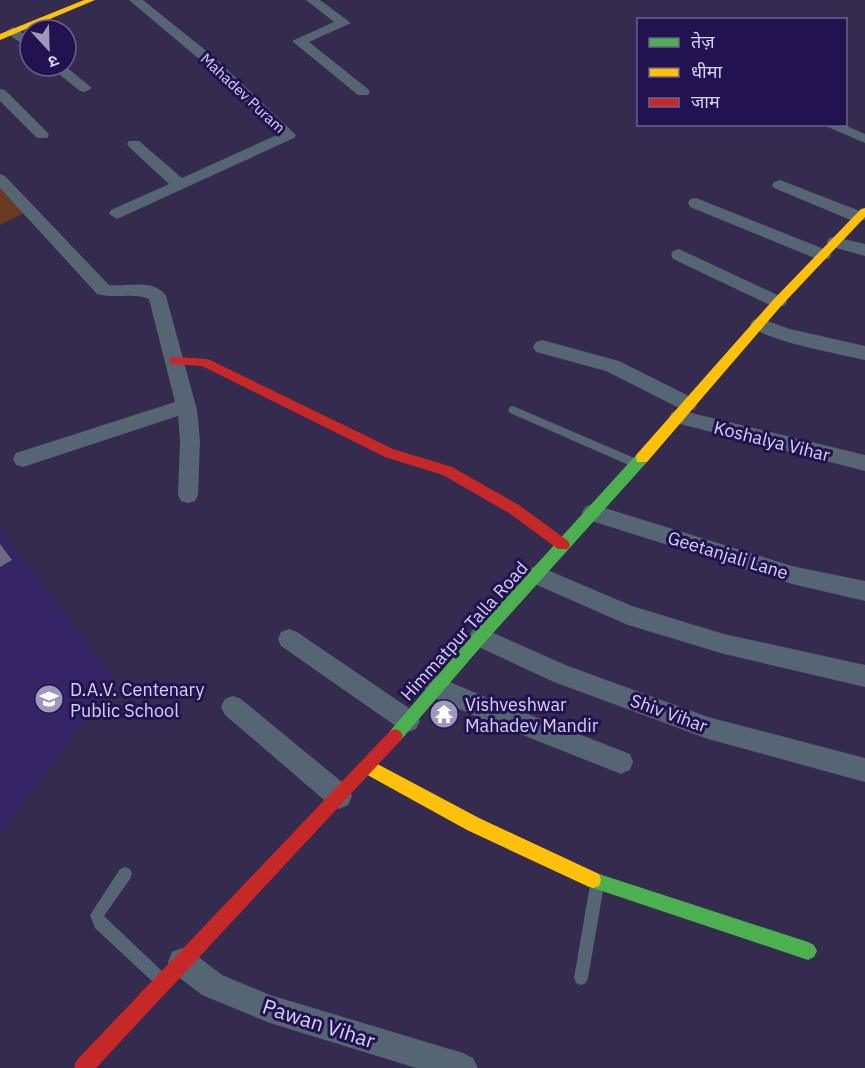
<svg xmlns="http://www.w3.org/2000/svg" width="865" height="1068" font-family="'IBM Plex Sans','Noto Sans Devanagari',sans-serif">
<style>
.built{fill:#352567}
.green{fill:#693922}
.building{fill:#6e6986}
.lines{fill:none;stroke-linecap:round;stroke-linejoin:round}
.lane{fill:#556573;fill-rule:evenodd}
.street{fill:#556573;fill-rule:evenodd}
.fast{fill:#4caf50;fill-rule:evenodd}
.slow{fill:#ffc107;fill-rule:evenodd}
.jam{fill:#c62828;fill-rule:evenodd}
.labels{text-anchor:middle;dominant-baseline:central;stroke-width:6;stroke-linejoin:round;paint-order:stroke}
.far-street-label{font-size:15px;fill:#d6d2f9;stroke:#231250}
.street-label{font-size:18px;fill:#d6d2f9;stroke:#231250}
.poi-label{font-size:18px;fill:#d6d2f9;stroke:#231250;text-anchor:start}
.near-street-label{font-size:21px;fill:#d6d2f9;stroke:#231250}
</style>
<rect width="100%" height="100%" fill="#342b4e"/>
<!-- built -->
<polygon class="built" points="0,529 113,677 84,722 0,834"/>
<!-- green -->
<polygon class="green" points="0,186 24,213 0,225"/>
<!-- building -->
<polygon class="building" points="0,544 12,560 0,567"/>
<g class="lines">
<!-- lane -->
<g class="lane">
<polygon points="513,406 639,460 640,463 635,467 631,466 510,413 508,410 510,407"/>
<polygon points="125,867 130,869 132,874 130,879 104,916 165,974 167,979 165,984 160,986 155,984 95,928 90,915 120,869"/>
<polygon points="597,878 602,880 604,885 588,978 586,983 581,985 576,983 574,978 590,885 592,880"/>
</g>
<!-- street -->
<g class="street">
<polygon points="129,0 143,0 215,58 296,135 294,138 117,219 109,214 111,210 169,184 129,147 127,144 129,141 139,141 182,178 279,134 205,64"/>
<polygon points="306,0 320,0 351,23 309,42 368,89 370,92 368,95 358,95 292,41 334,22"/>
<polygon points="13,27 30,38 30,49 8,34 6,31"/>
<polygon points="49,66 65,66 92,88 85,92 80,91"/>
<polygon points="0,89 5,90 47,132 49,135 47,138 37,138 0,101"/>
<polygon points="821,124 842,124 865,134 865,143"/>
<path d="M0,174L5,176L109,285C126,287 155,278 166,296L197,410L200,441L198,495L195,501L188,503L181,501L178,495L180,441L178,416L23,467L16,465L13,459L16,453L175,402L149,299C136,292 113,299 97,294L0,188Z"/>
<polygon points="780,180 865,213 865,220 853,221 774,188 772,185 774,182"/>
<polygon points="696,198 829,251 831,255 829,259 817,259 690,207 688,203 690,199"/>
<polygon points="835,237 865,244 865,256 829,246 827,242 829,238"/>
<polygon points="679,249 784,298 787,302 784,306 772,306 673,259 671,255 673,251"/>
<path d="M759,318L790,329L865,346V360C844,355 759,340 750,324L753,320Z"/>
<polygon points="542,340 619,361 695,399 697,404 695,409 688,411 681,409 606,371 536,352 533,347 536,342"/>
<polygon points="679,410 865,455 865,471 672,422 669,417 672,412"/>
<polygon points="592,504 792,566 865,581 865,601 792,584 585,519 582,513 585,507"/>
<polygon points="538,566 632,606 724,634 865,665 865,687 724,654 628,625 530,582 527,575 530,568"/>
<polygon points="480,627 568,666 708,717 865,758 865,782 708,739 554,682 472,644 469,637 472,630"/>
<polygon points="289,629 297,632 416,713 420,721 416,729 408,732 400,729 281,646 278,639 281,632"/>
<polygon points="436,676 497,702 630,754 633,762 630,770 621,774 482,719 428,695 424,687 428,679"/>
<polygon points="233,696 241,699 348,787 352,796 348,805 339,809 330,805 225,715 221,707 225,699"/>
<polygon points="182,948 192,952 222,975 270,995 463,1053 473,1058 478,1068 416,1068 270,1023 202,995 172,972 168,962 172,952"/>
</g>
<!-- fast -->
<g class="fast">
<polygon points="642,453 648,458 647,462 485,642 400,741 395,743 390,741 387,736 390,731 475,632 637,454"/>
<polygon points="593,872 808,942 814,945 817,951 814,957 808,960 593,888 587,886 585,880 587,874"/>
</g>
<!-- slow -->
<g class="slow">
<polygon points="84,0 95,0 0,40 0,34"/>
<polygon points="865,208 865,217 782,305 647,462 637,462 636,458 637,454 774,299 861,209"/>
<polygon points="368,759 479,818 599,874 601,880 599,886 593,888 587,886 467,830 362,772 360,767 362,762"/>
</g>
<!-- jam -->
<g class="jam">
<polygon points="175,357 208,359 393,449 452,467 519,505 568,541 570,545 568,549 558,549 509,513 443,475 385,457 202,366 171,364 169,361 171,358"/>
<polygon points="395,729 400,731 403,736 400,741 96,1068 74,1068 76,1061 390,731"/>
</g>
</g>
<!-- icons -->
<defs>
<g id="school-disc" transform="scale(1.5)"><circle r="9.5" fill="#9d98bd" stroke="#231250"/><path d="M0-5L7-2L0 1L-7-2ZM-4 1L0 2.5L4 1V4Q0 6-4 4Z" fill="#fff"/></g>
<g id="temple-disc" transform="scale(1.5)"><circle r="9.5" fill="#9d98bd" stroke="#231250"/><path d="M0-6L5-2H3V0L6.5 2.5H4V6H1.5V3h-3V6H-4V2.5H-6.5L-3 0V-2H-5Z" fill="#fff"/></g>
</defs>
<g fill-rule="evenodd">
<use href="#school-disc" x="49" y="699"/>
<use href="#temple-disc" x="444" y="714"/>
</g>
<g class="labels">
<!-- far-street labels -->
<g class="far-street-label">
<text transform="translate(243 93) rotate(43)">Mahadev Puram</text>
</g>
<!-- street labels -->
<g class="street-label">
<text transform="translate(772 441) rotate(14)">Koshalya Vihar</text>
<text transform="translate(728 555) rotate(17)">Geetanjali Lane</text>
<text transform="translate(464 631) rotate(-48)">Himmatpur Talla Road</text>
<text transform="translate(669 713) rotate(20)">Shiv Vihar</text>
</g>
<!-- poi labels -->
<g class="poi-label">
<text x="70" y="689">D.A.V. Centenary<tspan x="70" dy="21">Public School</tspan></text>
<text x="465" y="704">Vishveshwar<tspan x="465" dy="21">Mahadev Mandir</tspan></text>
</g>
<!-- near-street labels -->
<g class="near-street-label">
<text transform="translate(319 1023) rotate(18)">Pawan Vihar</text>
</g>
</g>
<!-- legend -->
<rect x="637" y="18" width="210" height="108" fill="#231250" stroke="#6b5f94" stroke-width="1.5"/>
<rect x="649" y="38" width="30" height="9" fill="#4caf50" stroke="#6b5f94" stroke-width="1.5"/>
<text x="691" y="48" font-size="18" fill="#d6d2f9">तेज़</text>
<rect x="649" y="68" width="30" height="9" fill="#ffc107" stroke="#6b5f94" stroke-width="1.5"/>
<text x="691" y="78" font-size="18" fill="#d6d2f9">धीमा</text>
<rect x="649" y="98" width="30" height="9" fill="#c62828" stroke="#6b5f94" stroke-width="1.5"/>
<text x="691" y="108" font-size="18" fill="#d6d2f9">जाम</text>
<!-- north arrow -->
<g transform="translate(48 48) rotate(158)"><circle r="28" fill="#231250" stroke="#6b5f94" stroke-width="1.5"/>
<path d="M0-4.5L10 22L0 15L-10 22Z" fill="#9d98bd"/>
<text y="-9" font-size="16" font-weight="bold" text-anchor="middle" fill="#d6d2f9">उ</text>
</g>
</svg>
